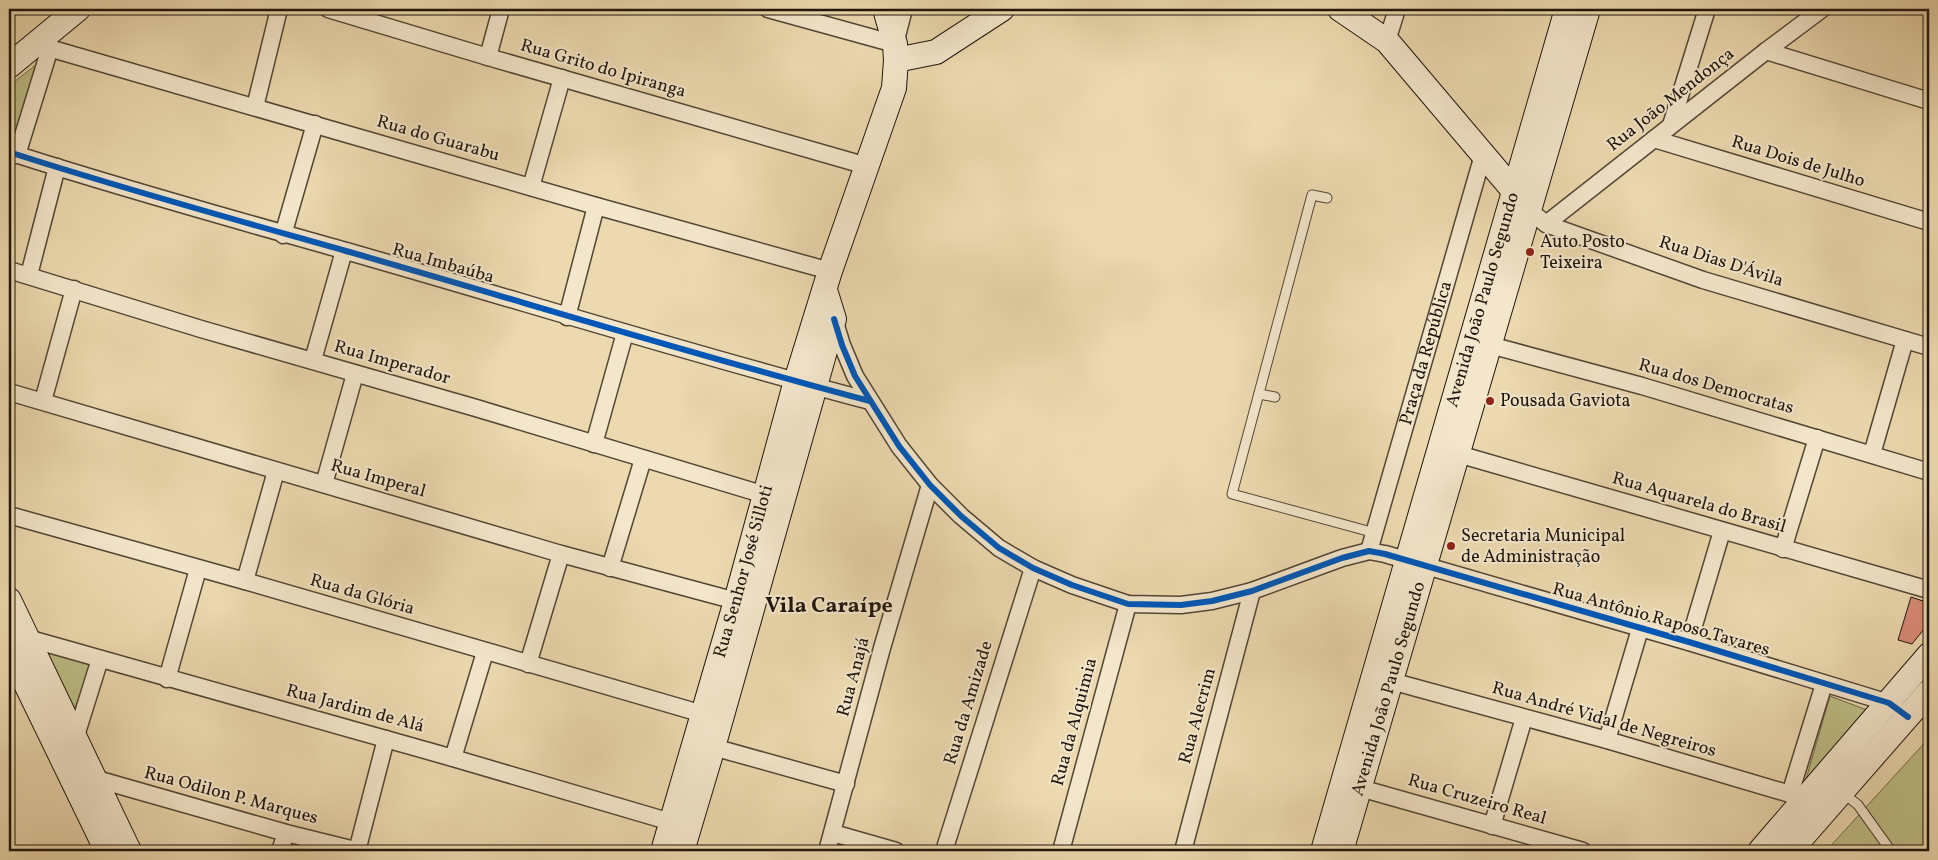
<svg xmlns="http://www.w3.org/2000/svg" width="1938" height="860" font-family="Vollkorn,serif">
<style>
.green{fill:#bebe86;stroke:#6e6a49}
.building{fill:#d98b78;stroke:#1e150c}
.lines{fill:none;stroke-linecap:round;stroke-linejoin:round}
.lane-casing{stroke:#524635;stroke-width:11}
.street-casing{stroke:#524635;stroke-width:19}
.secondary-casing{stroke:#1e150c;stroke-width:26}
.lane{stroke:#f3e6cb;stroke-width:9}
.street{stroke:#f3e6cb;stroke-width:16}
.secondary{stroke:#f3e6cb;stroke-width:24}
.cycleway-casing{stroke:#f3e6cb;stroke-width:9}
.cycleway{stroke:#0057b8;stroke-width:6}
.poi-dot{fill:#8f2418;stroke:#f3e6cb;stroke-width:2}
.labels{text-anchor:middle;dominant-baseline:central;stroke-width:4;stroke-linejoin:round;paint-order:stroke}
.street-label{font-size:18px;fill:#1e150c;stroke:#f3e6cb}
.poi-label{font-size:18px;fill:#1e150c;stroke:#f3e6cb;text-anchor:start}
.district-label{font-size:22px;font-weight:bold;fill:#1e150c;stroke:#f3e6cb}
</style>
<rect width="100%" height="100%" fill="#ecd9af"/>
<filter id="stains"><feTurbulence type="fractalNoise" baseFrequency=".004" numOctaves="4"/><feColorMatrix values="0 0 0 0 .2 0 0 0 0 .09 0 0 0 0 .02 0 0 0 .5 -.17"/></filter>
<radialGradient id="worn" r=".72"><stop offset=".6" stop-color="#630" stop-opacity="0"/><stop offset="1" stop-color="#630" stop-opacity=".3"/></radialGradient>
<!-- green -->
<g class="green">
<polygon points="37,64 12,142 9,141 9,86"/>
<polygon points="44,649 92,663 73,713"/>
<polygon points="1830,696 1867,710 1804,786"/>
<polygon points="1929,738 1929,851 1826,851"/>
</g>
<!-- building -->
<polygon class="building" points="1911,597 1929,603 1929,623 1912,644 1898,640"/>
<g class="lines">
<!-- lane casing -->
<g class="lane-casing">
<g id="lane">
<polyline points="1327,198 1312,195 1232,494 1375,533"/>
<polyline points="1259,394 1275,397"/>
<polyline points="1842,792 1858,805 1891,851"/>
</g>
</g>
<!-- street casing -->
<g class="street-casing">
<g id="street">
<polyline points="328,9 488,57 867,166"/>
<polyline points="768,9 895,44 904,9"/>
<polyline points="1387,41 1397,9"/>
<polyline points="35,44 596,206 830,271"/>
<polyline points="1766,51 1929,101"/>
<polyline points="488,57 501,9"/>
<polyline points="255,107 279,9"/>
<polyline points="1671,125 1707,9"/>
<polyline points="1654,139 1929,222"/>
<path d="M9,152C120,188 233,219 346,251C521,301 694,355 870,401"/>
<polyline points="17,155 50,48"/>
<polyline points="531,187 562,78"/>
<polyline points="1524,204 1529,210 1546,224 1703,280 1929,347"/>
<polyline points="1546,224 1766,51 1822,9"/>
<polyline points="283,235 315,124"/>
<polyline points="9,270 201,329 476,408 765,495"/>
<polyline points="29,275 57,167"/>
<polyline points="567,317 596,206"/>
<polyline points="834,319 842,345 855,376 899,446 930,485 961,516 999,548 1033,568 1072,585 1128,604 1181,605 1212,601 1252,591 1342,558 1369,551 1385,554 1689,642 1889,703 1894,706"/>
<polyline points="1490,345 1642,386 1929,472"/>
<polyline points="313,360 344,251"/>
<polyline points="9,392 561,554 736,601"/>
<polyline points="43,401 74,289"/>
<polyline points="594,444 625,333"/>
<polyline points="1458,454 1929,590"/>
<polyline points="1872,454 1905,340"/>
<polyline points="324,484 355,374"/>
<polyline points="9,515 245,581 703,714"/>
<polyline points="1783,549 1817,438"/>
<path id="s1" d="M1369,551L1483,155"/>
<polyline points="610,568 643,459"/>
<polyline points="245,581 276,471"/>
<polyline points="27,638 453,758 671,822"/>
<polyline points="1689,642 1722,531"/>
<polyline points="528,664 561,554"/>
<polyline points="167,679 198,569"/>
<polyline points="1391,681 1607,740 1790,794 1802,804"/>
<polyline points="75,739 100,659"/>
<polyline points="1607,740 1640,629"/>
<polyline points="713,747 846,784"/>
<polyline points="453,758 485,652"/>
<polyline points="93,778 286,833 359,851"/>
<polyline points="1360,788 1583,851"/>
<polyline points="1790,794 1824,684"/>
<polyline points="1492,826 1524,718"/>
<polyline points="833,833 896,851"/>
<polyline points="280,851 286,833"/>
<polyline points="357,851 386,739"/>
<polyline points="827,851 882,648 930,485"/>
<polyline points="944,851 1033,568"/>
<polyline points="1061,851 1128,604"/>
<polyline points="1183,851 1252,591"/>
</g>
</g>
<!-- secondary casing -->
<g class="secondary-casing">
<g id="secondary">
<polyline points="1340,9 1387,41 1514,191"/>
<polyline points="896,60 936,52 1002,9"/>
<polyline points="9,66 78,9"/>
<polyline points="9,600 129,851"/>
<polyline points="9,649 107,851"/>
<path id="s2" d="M663,851L736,601L796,381L830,271L894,88L896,60L895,44L885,9"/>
<polyline points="682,851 713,747 834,319 825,290"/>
<path id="s3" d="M1323,851L1567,9"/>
<path id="s4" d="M1341,851L1588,9"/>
<polyline points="1760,851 1929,655"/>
<polyline points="1790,851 1929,692"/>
</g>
</g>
<!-- lane -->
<use href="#lane" class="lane"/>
<!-- street -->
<use href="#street" class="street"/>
<!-- secondary -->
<use href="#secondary" class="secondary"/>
<!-- cycleway casing -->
<g class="cycleway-casing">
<g id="cycleway">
<path d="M9,152C120,188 233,219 346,251C521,301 694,355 870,401"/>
<polyline points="834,319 842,345 855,376 899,446 930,485 961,516 999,548 1033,568 1072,585 1128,604 1181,605 1212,601 1252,591 1342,558 1369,551 1385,554 1689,642 1889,703 1908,717"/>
</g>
</g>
<!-- cycleway -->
<use href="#cycleway" class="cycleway"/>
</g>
<!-- markers -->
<g class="poi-dot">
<circle cx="1530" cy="252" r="5"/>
<circle cx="1490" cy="401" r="5"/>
<circle cx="1451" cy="546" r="5"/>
</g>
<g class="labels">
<!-- street labels -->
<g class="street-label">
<text transform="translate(603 69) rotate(16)">Rua Grito do Ipiranga</text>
<text transform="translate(1671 100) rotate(-38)">Rua João Mendonça</text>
<text transform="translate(438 139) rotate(16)">Rua do Guarabu</text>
<text transform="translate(1798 162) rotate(17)">Rua Dois de Julho</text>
<text transform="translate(1721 262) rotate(18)">Rua Dias D'Ávila</text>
<text transform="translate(443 264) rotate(16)">Rua Imbaúba</text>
<text stroke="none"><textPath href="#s3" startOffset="574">Avenida João Paulo Segundo</textPath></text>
<text stroke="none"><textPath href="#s1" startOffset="206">Praça da República</textPath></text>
<text transform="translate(392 363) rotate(16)">Rua Imperador</text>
<text transform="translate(1716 387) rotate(16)">Rua dos Democratas</text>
<text transform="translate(378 479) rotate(16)">Rua Imperal</text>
<text transform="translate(1699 503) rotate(16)">Rua Aquarela do Brasil</text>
<text stroke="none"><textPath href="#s2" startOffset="291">Rua Senhor José Silloti</textPath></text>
<text transform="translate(362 595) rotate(16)">Rua da Glória</text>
<text transform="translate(1661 620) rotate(16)">Rua Antônio Raposo Tavares</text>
<text transform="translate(854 677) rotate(-75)">Rua Anajá</text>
<text stroke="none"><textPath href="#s4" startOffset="169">Avenida João Paulo Segundo</textPath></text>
<text transform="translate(969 703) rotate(-73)">Rua da Amizade</text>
<text transform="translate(355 709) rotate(15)">Rua Jardim de Alá</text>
<text transform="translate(1198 716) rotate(-75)">Rua Alecrim</text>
<text transform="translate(1604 720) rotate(16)">Rua André Vidal de Negreiros</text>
<text transform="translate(1075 722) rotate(-75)">Rua da Alquimia</text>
<text transform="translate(231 796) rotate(15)">Rua Odilon P. Marques</text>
<text transform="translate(1477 800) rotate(16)">Rua Cruzeiro Real</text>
</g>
<!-- poi labels -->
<g class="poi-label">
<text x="1540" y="242">Auto Posto<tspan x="1540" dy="21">Teixeira</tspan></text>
<text x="1500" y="401">Pousada Gaviota</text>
<text x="1461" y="536">Secretaria Municipal<tspan x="1461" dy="21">de Administração</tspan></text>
</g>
<!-- district labels -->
<g class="district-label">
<text x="829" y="606">Vila Caraípe</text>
</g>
</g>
<!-- margin -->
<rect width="1938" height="860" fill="none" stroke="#ecd9af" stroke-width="30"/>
<rect x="10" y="10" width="1918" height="840" fill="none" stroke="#1e150c" stroke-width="2.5"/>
<rect x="15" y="15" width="1908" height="830" fill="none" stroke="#1e150c"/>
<rect width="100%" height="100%" filter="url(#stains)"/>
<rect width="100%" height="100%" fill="url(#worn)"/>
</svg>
